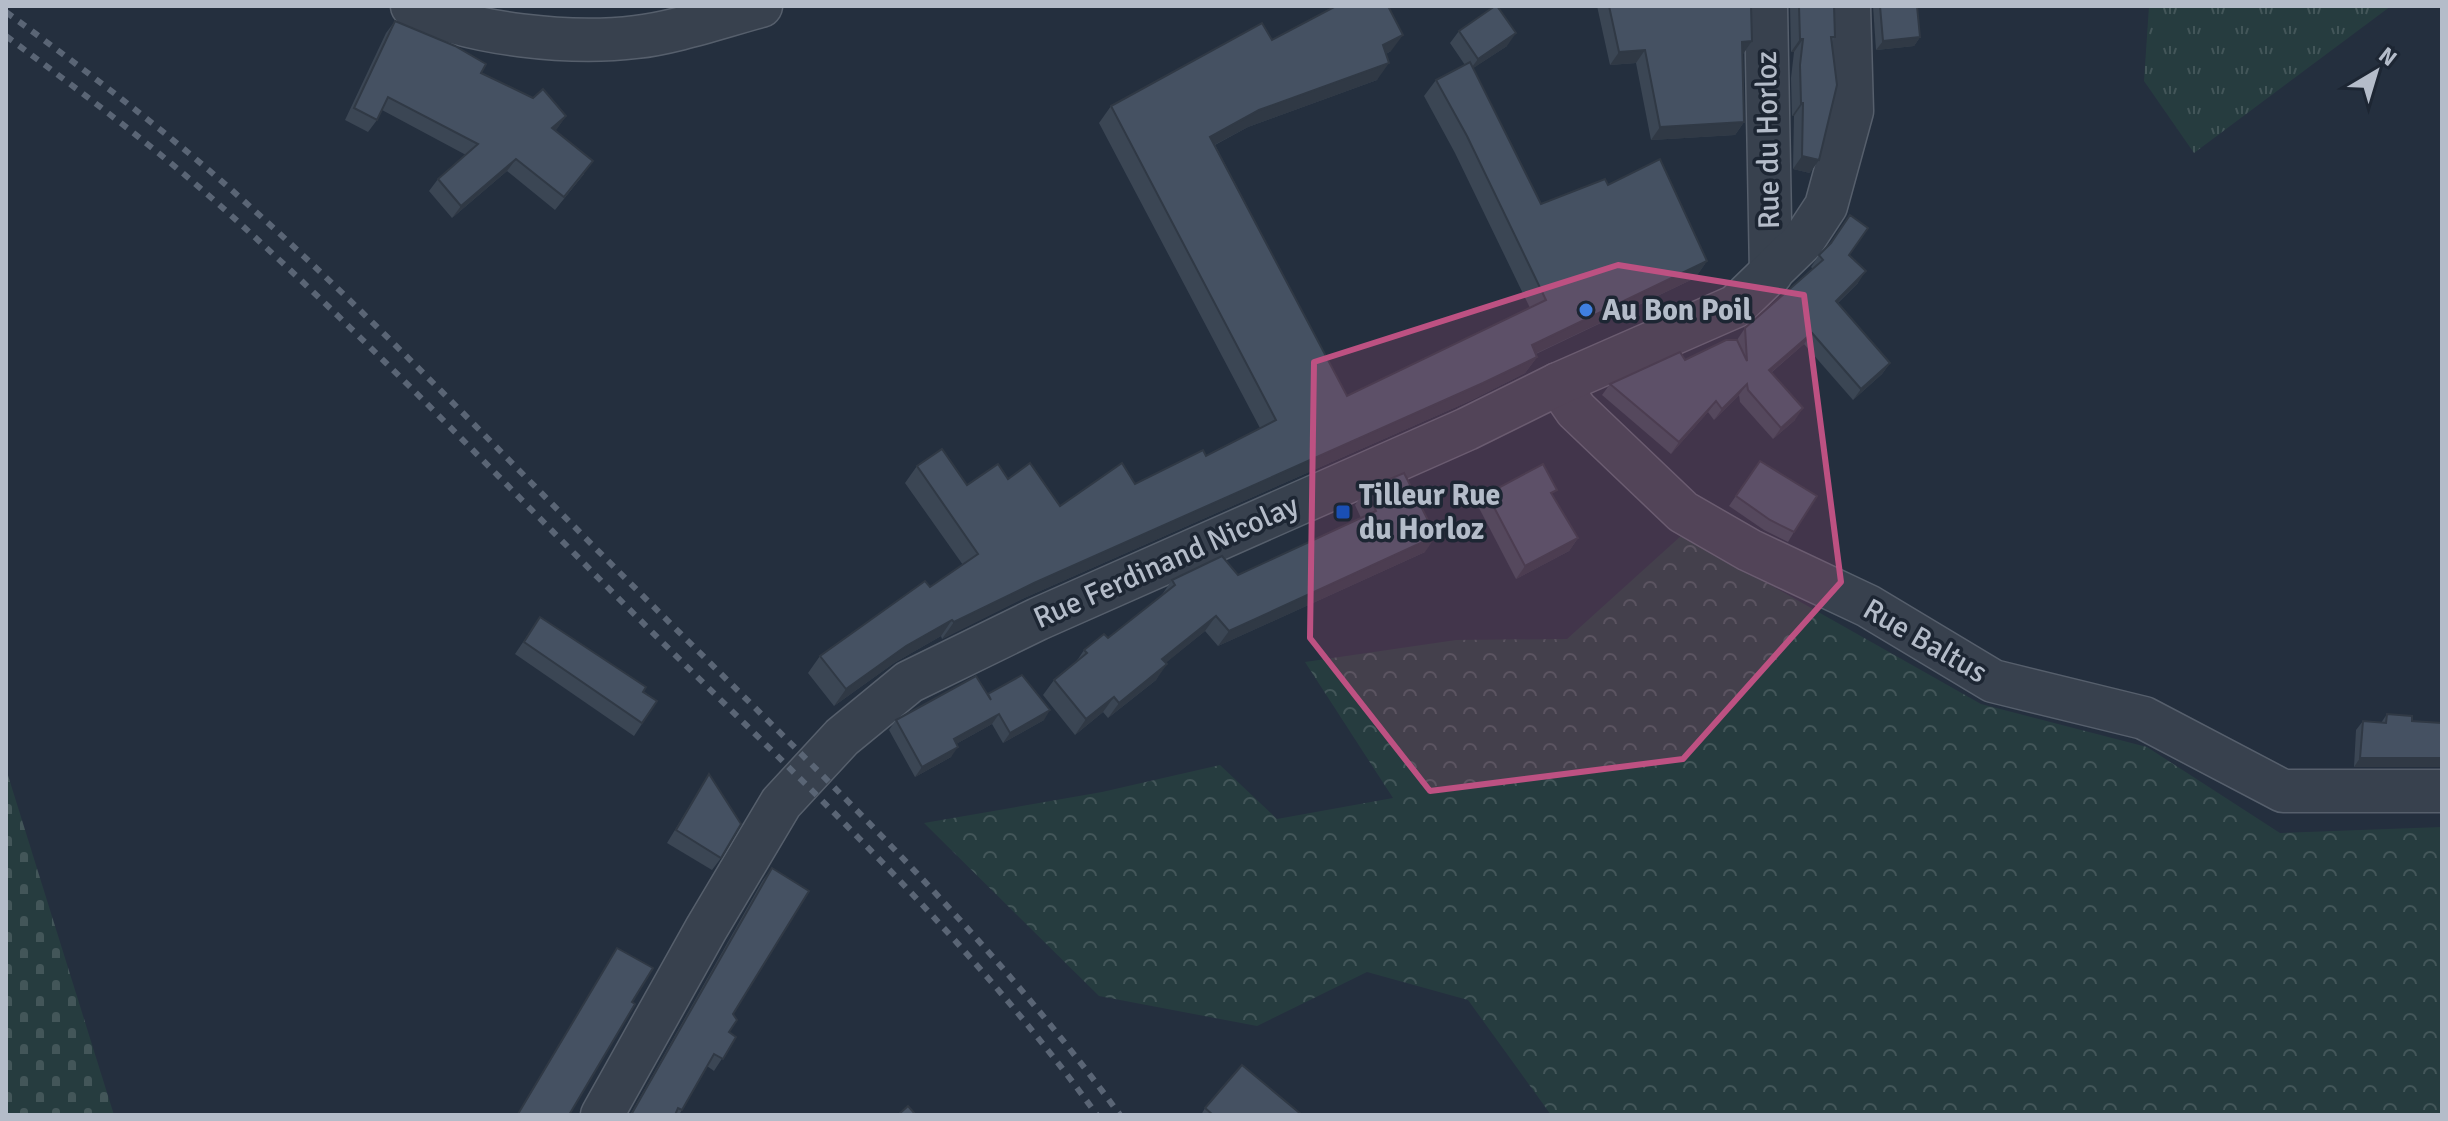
<svg xmlns="http://www.w3.org/2000/svg" width="2448" height="1121" font-family="Signika,sans-serif">
<style>
.grass{fill:url(#grass-tufts)}
.forest{fill:url(#forest-crowns)}
.cemetery{fill:url(#cemetery-stones)}
.lines{fill:none;stroke-linecap:round;stroke-linejoin:round}
.minor-casing{stroke:#565f6c;stroke-width:45}
.minor{stroke:#38414e;stroke-width:42}
.rail{stroke:#5a6575;stroke-width:6;stroke-dasharray:8 8;stroke-linecap:butt}
.wall{fill:#3b4654}
.shaded-wall{fill:#303945}
.building{fill:#455162;stroke:#303945;stroke-width:2}
.marked{fill:#bd5182;fill-opacity:0.2;stroke:#bd5182;stroke-width:6;stroke-linejoin:round}
.shop-dot{fill:#3f7fe0;stroke:#1d2633;stroke-width:3}
.transit-dot{fill:#1a4fb4;stroke:#1d2633;stroke-width:3}
.labels{text-anchor:middle;dominant-baseline:central;stroke-width:7;stroke-linejoin:round;paint-order:stroke}
.street-label{font-size:30px;fill:#b4bcc9;stroke:#1d2633}
.poi-label{font-size:30px;font-weight:bold;fill:#b4bcc9;stroke:#1d2633;text-anchor:start}
</style>
<defs>
<pattern id="grass-tufts" width="24" height="20" patternUnits="userSpaceOnUse" patternTransform="scale(2)"><rect width="24" height="20" fill="#263c3f"/><path d="M3 7l-1-3M5 7V3M7 7l1-3M15 17l-1-3M17 17v-4M19 17l1-3" fill="none" stroke="#435659"/></pattern>
<pattern id="forest-crowns" width="20" height="18" patternUnits="userSpaceOnUse" patternTransform="scale(2)"><rect width="20" height="18" fill="#263c3f"/><path d="M2 6a3 3 0 1 1 6 0M12 15a3 3 0 1 1 6 0" fill="none" stroke="#435659"/></pattern>
<pattern id="cemetery-stones" width="16" height="16" patternUnits="userSpaceOnUse" patternTransform="scale(2)"><rect width="16" height="16" fill="#263c3f"/><path d="M2 7V4a2 2 0 0 1 4 0v3zM10 15v-3a2 2 0 0 1 4 0v3z" fill="#435659"/></pattern>
</defs>
<rect width="100%" height="100%" fill="#242f3e"/>
<!-- grass -->
<polygon class="grass" points="2149,6 2391,6 2194,153 2144,81"/>
<!-- forest -->
<polygon class="forest" points="1682,535 1981,704 2147,747 2280,833 2442,827 2442,1115 1551,1115 1468,1000 1367,972 1257,1026 1099,996 924,823 1102,792 1220,765 1277,819 1393,798 1305,662 1456,640 1567,639"/>
<!-- cemetery -->
<polygon class="cemetery" points="6,769 114,1115 6,1115"/>
<g class="lines">
<!-- minor casing -->
<g class="minor-casing">
<g id="minor">
<path d="M412,6C469,35 572,45 636,37C674,33 723,16 761,6"/>
<polyline points="1766,6 1771,274"/>
<polyline points="1558,384 1576,410 1683,512 1749,550 1868,606 1993,681 2144,718 2283,791 2442,791"/>
<polyline points="602,1115 706,929 781,803 842,737 909,682 1038,619 1467,429 1558,384 1736,306 1803,241 1826,206 1852,111 1849,6"/>
</g>
</g>
<!-- minor -->
<use href="#minor" class="minor"/>
<!-- rail -->
<g class="rail">
<path d="M6,12C85,70 162,128 235,193C376,319 506,459 640,593C806,760 981,924 1120,1115"/>
<path d="M6,36C80,91 155,147 224,209C367,338 500,479 636,616C796,776 965,932 1097,1115"/>
</g>
</g>
<!-- wall -->
<g class="wall">
<polygon points="1597,6 1751,6 1752,41 1743,54 1744,122 1735,135 1651,140 1636,63 1610,65"/>
<polygon points="1790,6 1834,6 1835,37 1832,42 1810,173 1793,169 1794,116 1792,116 1791,78 1794,52 1791,52"/>
<polygon points="1873,6 1917,6 1920,37 1914,46 1876,50"/>
<polygon points="395,21 481,73 566,116 555,131 584,174 555,210 507,171 452,218 429,191 438,179 466,155 382,110 377,120 368,132 345,120 386,33"/>
<polygon points="1459,31 1507,46 1473,68 1541,204 1608,185 1707,261 1695,278 1536,354 1537,357 1525,373 1472,400 1022,599 942,639 941,636 894,663 834,706 808,673 820,656 930,587 963,565 905,483 917,466 967,485 1008,479 1060,506 1135,484 1206,456 1260,428 1099,123 1111,106 1272,40 1391,51 1386,54 1377,80 1248,127 1215,145 1347,396 1530,308 1455,153 1424,96 1436,80 1465,65 1450,43"/>
<polygon points="1819,255 1850,255 1858,283 1838,303 1890,363 1882,374 1853,400 1804,344 1771,373 1795,420 1773,439 1740,402 1739,395 1714,420 1708,412 1671,454 1602,395 1610,384 1685,360 1737,340 1745,328 1813,269 1811,267"/>
<polygon points="1760,461 1794,532 1788,542 1764,530 1729,506"/>
<polygon points="1366,489 1425,552 1218,646 1205,631 1165,663 1156,680 1108,718 1103,712 1075,735 1043,695 1054,680 1076,662 1084,650 1108,638 1161,596 1172,580 1238,575 1361,518 1355,505"/>
<polygon points="1487,494 1553,496 1578,538 1569,551 1516,579 1478,506"/>
<polygon points="540,617 657,701 634,736 515,654"/>
<polygon points="988,694 1044,720 1003,743 992,724 956,744 951,757 915,777 889,730 896,720"/>
<polygon points="2387,714 2412,721 2442,767 2354,767 2356,730 2363,721 2381,723"/>
<polygon points="709,774 721,858 712,870 667,843"/>
<polygon points="772,868 729,1032 736,1037 714,1071 707,1066 679,1115 630,1115 763,880"/>
<polygon points="617,948 632,1002 569,1115 517,1115"/>
<polygon points="1205,1108 1302,1115 1201,1115"/>
</g>
<!-- shaded-wall -->
<g class="shaded-wall">
<polygon points="1516,33 1507,46 1469,71 1478,59"/>
<polygon points="1403,35 1391,51 1371,62 1383,45"/>
<polygon points="1920,37 1914,46 1876,50 1883,41"/>
<polygon points="1800,39 1803,39 1794,52 1791,52"/>
<polygon points="1752,41 1743,54 1742,42"/>
<polygon points="1645,50 1636,63 1610,65 1619,52"/>
<polygon points="1389,63 1377,80 1248,127 1199,153 1210,137 1259,110"/>
<polygon points="1801,103 1803,103 1794,116 1792,116"/>
<polygon points="566,116 557,129 543,141 552,128"/>
<polygon points="1744,122 1735,135 1651,140 1660,127"/>
<polygon points="1802,156 1819,160 1810,173 1793,169"/>
<polygon points="516,159 507,171 452,218 461,206"/>
<polygon points="1707,261 1695,278 1520,361 1532,345"/>
<polygon points="1866,271 1858,283 1828,312 1836,301"/>
<polygon points="1812,333 1804,344 1761,381 1769,370"/>
<polygon points="1537,357 1525,373 1472,400 1022,599 942,639 954,622 1034,583"/>
<polygon points="1890,363 1882,374 1853,400 1861,389"/>
<polygon points="1747,384 1739,395 1714,420 1722,409"/>
<polygon points="1716,401 1708,412 1671,454 1679,442"/>
<polygon points="1803,408 1795,420 1773,439 1781,428"/>
<polygon points="1436,536 1425,552 1218,646 1229,631"/>
<polygon points="1578,538 1569,551 1516,579 1525,566"/>
<polygon points="1216,616 1205,631 1151,675 1162,659"/>
<polygon points="952,620 941,636 894,663 834,706 846,689 906,646"/>
<polygon points="1167,664 1156,680 1108,718 1119,703"/>
<polygon points="1114,697 1103,712 1075,735 1086,719"/>
<polygon points="1050,710 1044,720 1003,743 1010,733"/>
<polygon points="999,714 992,724 947,749 954,739"/>
<polygon points="958,747 951,757 915,777 922,767"/>
<polygon points="2360,758 2442,758 2442,767 2354,767"/>
</g>
<!-- building -->
<g class="building">
<polygon points="1336,6 1388,6 1403,35 1383,45 1389,63 1259,110 1210,137 1347,396 1546,300 1467,136 1436,80 1470,62 1541,204 1605,179 1608,185 1660,159 1707,261 1532,345 1537,357 1483,383 1034,583 954,622 952,620 906,646 846,689 820,656 925,581 930,587 978,554 917,466 942,449 967,485 998,464 1008,479 1030,463 1060,506 1122,463 1135,484 1203,450 1206,456 1276,420 1111,106 1262,23 1272,40"/>
<polygon points="1495,6 1497,6 1516,33 1478,59 1459,31"/>
<polygon points="1609,6 1751,6 1752,41 1742,42 1744,122 1660,127 1645,50 1619,52"/>
<polygon points="1799,6 1834,6 1835,37 1831,37 1837,85 1819,160 1802,156 1803,103 1801,103 1800,65 1803,39 1800,39"/>
<polygon points="1880,6 1917,6 1920,37 1883,41"/>
<polygon points="395,21 455,46 486,64 481,73 533,98 543,89 566,116 552,128 593,161 564,197 516,159 461,206 438,179 478,144 388,97 377,120 354,108"/>
<polygon points="1850,215 1868,228 1849,255 1866,271 1836,301 1890,363 1861,389 1812,333 1769,370 1803,408 1781,428 1748,390 1747,384 1722,409 1716,401 1679,442 1610,384 1680,352 1685,360 1726,340 1737,340 1747,361 1745,328 1823,260 1819,255 1831,243"/>
<polygon points="1760,461 1817,496 1794,532 1770,520 1736,496"/>
<polygon points="1543,464 1557,490 1551,493 1578,538 1525,566 1487,494"/>
<polygon points="1404,473 1436,536 1229,631 1216,616 1162,659 1167,664 1119,703 1114,697 1086,719 1054,680 1087,653 1084,650 1104,634 1108,638 1175,585 1172,580 1222,556 1238,575 1376,511 1366,489"/>
<polygon points="540,617 646,687 643,692 657,701 642,723 524,642"/>
<polygon points="1022,675 1050,710 1010,733 999,714 954,739 958,747 922,767 896,720 976,676 991,700 988,694"/>
<polygon points="2387,714 2412,716 2412,721 2442,723 2442,758 2360,758 2363,721 2386,723"/>
<polygon points="709,774 741,824 721,858 676,830"/>
<polygon points="772,868 809,891 733,1014 737,1020 729,1032 736,1037 723,1059 714,1054 682,1110 678,1108 675,1115 631,1115"/>
<polygon points="617,948 653,968 632,1002 635,1004 569,1115 520,1115 518,1114"/>
<polygon points="1242,1065 1302,1115 1213,1115 1205,1108"/>
<polygon points="908,1106 916,1115 898,1115"/>
</g>
<!-- marked area -->
<path class="marked" d="M1618,265L1804,295L1841,582L1683,759L1430,791L1310,638L1314,362Z"/>
<!-- markers -->
<circle class="shop-dot" cx="1586" cy="310" r="8"/>
<rect class="transit-dot" x="1335" y="504" width="16" height="16" rx="4"/>
<g class="labels">
<!-- street labels -->
<g class="street-label">
<text transform="translate(1768 140) rotate(-91)">Rue du Horloz</text>
<text transform="translate(1166 562) rotate(-24)">Rue Ferdinand Nicolay</text>
<text transform="translate(1925 641) rotate(30)">Rue Baltus</text>
</g>
<!-- poi labels -->
<g class="poi-label">
<text x="1602" y="310">Au Bon Poil</text>
<text x="1359" y="495">Tilleur Rue<tspan x="1359" dy="34">du Horloz</tspan></text>
</g>
</g>
<!-- border -->
<rect width="2448" height="1121" fill="none" stroke="#b4bcc9" stroke-width="16"/>
<!-- north arrow -->
<g transform="translate(2376 72) rotate(38)" stroke="#1d2633" stroke-width="6" paint-order="stroke">
<path d="M0-6L14 30L0 20L-14 30Z" fill="#b4bcc9"/>
<text y="-12" font-size="22" font-weight="bold" text-anchor="middle" fill="#b4bcc9">N</text>
</g>
</svg>
